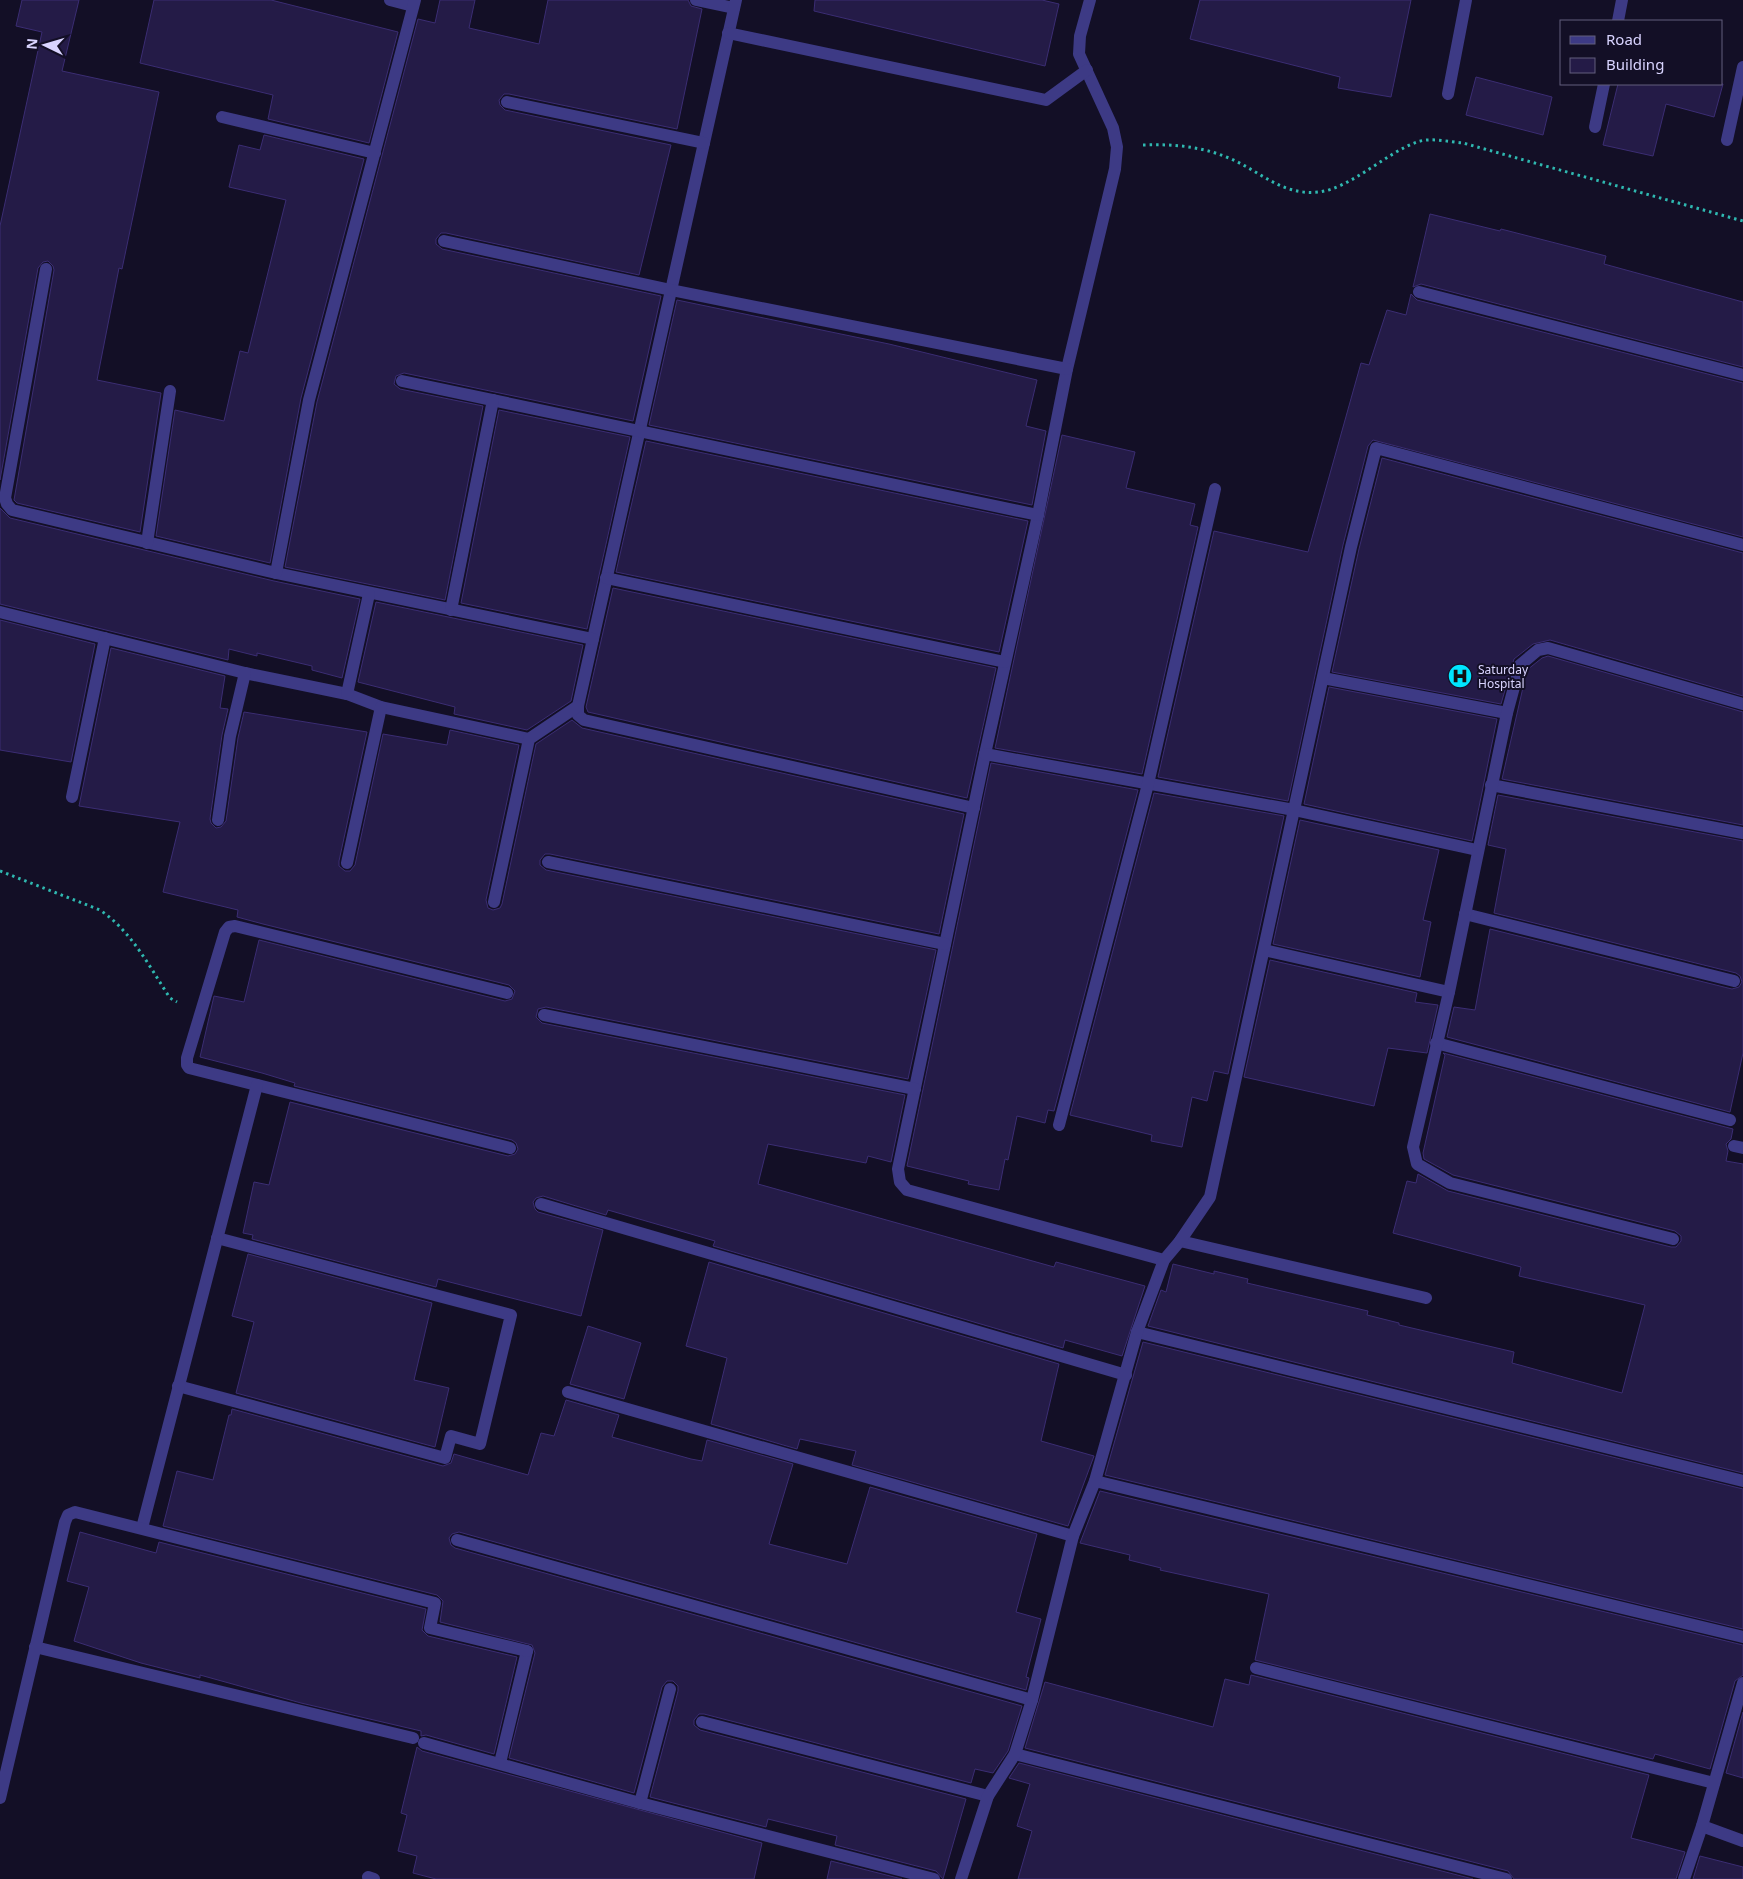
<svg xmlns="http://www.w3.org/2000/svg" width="1743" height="1879" font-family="'Noto Sans',sans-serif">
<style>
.building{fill:#241b47;stroke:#3b2d73}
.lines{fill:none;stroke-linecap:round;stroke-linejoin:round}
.path{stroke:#2fb8b0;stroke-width:3;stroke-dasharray:2.5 4;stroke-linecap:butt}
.service{stroke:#3d3a85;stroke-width:12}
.minor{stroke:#3d3a85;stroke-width:12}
.labels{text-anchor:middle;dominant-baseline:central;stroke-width:4;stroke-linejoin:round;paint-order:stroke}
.poi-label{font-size:12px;fill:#d9d4ff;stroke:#130f26;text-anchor:start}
</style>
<rect width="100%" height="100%" fill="#130f26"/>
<!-- building -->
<g class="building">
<polygon points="22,0 79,0 62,71 159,92 122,269 119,268 97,380 161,393 140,532 17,503 14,500 54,270 53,266 48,261 43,262 38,268 0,480 0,226 42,32 16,26"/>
<polygon points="154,0 271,0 398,32 369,143 268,119 273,95 140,63"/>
<polygon points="440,0 475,0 469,28 539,44 548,0 688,0 691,6 702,9 677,129 509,94 504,94 499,100 500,105 505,110 671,145 639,275 446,233 441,233 436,239 436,244 442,249 661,296 633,421 404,373 396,376 394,384 400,389 483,406 445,600 285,567 317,402 418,19 435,23"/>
<polygon points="815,0 1042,0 1059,4 1045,66 814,11"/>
<polygon points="1200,0 1411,0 1391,97 1338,88 1340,77 1190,39"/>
<polygon points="1476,77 1552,97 1543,135 1466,115"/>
<polygon points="1618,84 1723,84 1714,117 1666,104 1653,156 1603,145"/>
<polygon points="264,135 364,159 301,398 270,563 156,536 175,410 224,421 240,351 248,353 286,200 229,187 239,145 260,150"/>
<polygon points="1430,214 1500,231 1501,229 1606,256 1604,264 1743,302 1743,367 1421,284 1413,287"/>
<polygon points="1411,294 1417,300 1743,383 1743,537 1373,440 1368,446 1343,545 1288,801 1158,777 1214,531 1308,552 1361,363 1369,365 1387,310 1406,315"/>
<polygon points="677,300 889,344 1037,380 1026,426 1046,431 1032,505 649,425"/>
<polygon points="499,410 630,437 587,629 461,603"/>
<polygon points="1062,435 1135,452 1126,488 1195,504 1190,525 1198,527 1142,774 995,748"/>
<polygon points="646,441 1028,521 999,652 616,572"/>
<polygon points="1382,458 1743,553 1743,696 1550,640 1533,644 1514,659 1501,704 1332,672 1359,549"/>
<polygon points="0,508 10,518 274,581 360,599 342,678 312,670 312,666 257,653 257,656 229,649 228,660 0,604"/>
<polygon points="613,588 996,668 967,798 588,712 586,707"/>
<polygon points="376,602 583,645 571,701 527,730 454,714 455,707 358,682"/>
<polygon points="0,620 95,644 71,762 0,750"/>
<polygon points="111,648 225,676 220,708 228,709 222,735 210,819 211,823 216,828 221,827 226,821 238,738 244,712 367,732 339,861 339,866 345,871 350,871 355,865 383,734 447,745 450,730 519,745 486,900 488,908 493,910 500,908 502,904 536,744 572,720 582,728 964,814 939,934 550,854 545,854 540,860 540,865 546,870 936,950 908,1079 546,1007 538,1009 536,1017 542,1023 905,1095 891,1162 868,1156 866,1163 768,1144 758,1184 1054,1267 1056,1262 1145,1286 1122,1356 1065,1340 1063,1348 713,1246 715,1241 608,1210 606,1215 543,1196 536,1198 533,1202 535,1209 538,1212 603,1230 581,1316 438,1279 436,1287 252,1239 253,1235 243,1233 254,1182 269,1185 290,1102 508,1156 515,1154 518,1149 516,1143 512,1140 294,1086 295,1083 262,1073 200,1057 214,996 244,1002 259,940 505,1001 512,999 515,991 509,985 263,924 237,917 238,910 163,892 180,822 79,806"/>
<polygon points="1548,656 1743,712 1743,825 1502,779 1527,670 1542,658"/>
<polygon points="1329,687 1497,719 1472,841 1304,804"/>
<polygon points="991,763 1138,790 1054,1111 1048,1110 1045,1123 1017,1116 1008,1160 1005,1159 999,1190 968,1184 969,1181 907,1166"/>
<polygon points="1154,793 1284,816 1228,1074 1214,1071 1207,1101 1192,1097 1182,1147 1151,1141 1152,1135 1070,1115"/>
<polygon points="1498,795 1743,841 1743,1053 1730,1112 1447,1037 1454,1007 1475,1010 1490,929 1732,989 1739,987 1742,982 1740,976 1736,973 1494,913 1506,849 1488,845"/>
<polygon points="1300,820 1439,850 1423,920 1431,922 1420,977 1273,944"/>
<polygon points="1270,960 1417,993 1415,1002 1438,1005 1427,1053 1388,1048 1374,1106 1244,1077"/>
<polygon points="1443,1053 1733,1129 1731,1139 1726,1144 1728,1151 1726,1161 1743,1164 1743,1473 1148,1326 1161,1290 1166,1292 1173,1264 1214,1274 1214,1271 1248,1279 1247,1283 1368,1311 1367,1315 1399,1323 1399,1325 1514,1352 1512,1363 1622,1393 1645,1305 1519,1276 1521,1267 1393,1233 1407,1181 1416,1183 1418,1174 1448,1191 1671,1247 1676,1247 1681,1241 1681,1236 1675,1231 1453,1175 1424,1159 1423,1153 1445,1055"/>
<polygon points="248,1254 432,1303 414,1380 449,1388 435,1447 236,1393 254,1322 232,1316"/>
<polygon points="709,1262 1059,1364 1041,1441 1094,1456 1068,1526 852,1465 856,1451 800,1439 797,1449 711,1424 727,1358 686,1346"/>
<polygon points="588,1326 641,1343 624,1399 570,1384"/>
<polygon points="1143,1342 1743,1489 1743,1629 1105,1475"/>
<polygon points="566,1400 619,1415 612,1437 691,1459 702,1461 707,1440 793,1464 769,1544 847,1564 870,1487 1037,1534 1016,1612 1041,1619 1026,1677 1029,1678 1026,1690 459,1532 452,1534 449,1538 451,1545 455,1548 1022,1706 1008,1751 993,1773 975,1769 971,1783 704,1714 699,1714 694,1720 694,1725 700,1730 966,1799 943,1879 936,1871 835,1845 837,1836 768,1819 766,1827 650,1797 678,1691 678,1686 673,1681 667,1681 662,1687 634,1793 509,1758 535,1653 532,1645 440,1622 443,1601 437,1595 163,1526 177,1471 213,1480 229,1415 231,1415 232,1409 443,1466 451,1463 454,1454 528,1475 541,1433 554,1436"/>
<polygon points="1100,1491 1743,1645 1743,1675 1735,1681 1710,1769 1655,1754 1653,1759 1255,1660 1269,1594 1160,1570 1161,1568 1129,1560 1130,1555 1080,1543"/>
<polygon points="80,1532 156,1553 159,1542 426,1609 422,1630 428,1636 517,1657 494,1754 426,1735 421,1736 421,1731 301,1703 200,1675 200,1678 141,1663 74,1641 89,1587 67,1581"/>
<polygon points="1251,1675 1649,1775 1631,1838 1685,1852 1676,1879 1514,1879 1508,1871 1025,1748 1045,1682 1213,1727 1225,1679 1249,1685"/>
<polygon points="1743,1712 1743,1778 1726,1773"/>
<polygon points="417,1747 422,1751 762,1843 754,1879 436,1879 413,1873 417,1856 398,1851 407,1815 401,1813"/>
<polygon points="1019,1763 1473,1879 1018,1879 1032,1831 1017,1826 1030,1784 1009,1778"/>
<polygon points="1700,1856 1743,1867 1743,1879 1693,1879"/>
<polygon points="831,1861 902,1879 827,1879"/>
</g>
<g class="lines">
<!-- path -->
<g class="path">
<path d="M1143,145C1173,144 1200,146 1229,158C1260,171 1282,196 1319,192C1351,188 1386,153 1417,142C1431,137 1449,142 1463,143L1743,221"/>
<path d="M0,871L100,910C132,932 149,966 170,998L177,1002"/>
</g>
<!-- service -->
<g class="service">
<polyline points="1727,140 1743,67"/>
<polyline points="500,1763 527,1651"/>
<polyline points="640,1803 670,1689"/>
</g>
<!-- minor -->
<g class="minor">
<polyline points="390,0 413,6"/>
<polyline points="696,0 734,8"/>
<polyline points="736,0 578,706 578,715 584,720 974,808"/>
<polyline points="1090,0 1080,36 1079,54 1113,128 1117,147 1115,169 1067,369 1038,515 985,754 898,1169 900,1182 907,1190 1164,1260"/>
<polyline points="1618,21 1622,0"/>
<polyline points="728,33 1046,100 1087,70"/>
<polyline points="1448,94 1466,0"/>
<polyline points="507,102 704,143"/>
<polyline points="222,117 375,153"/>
<polyline points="1595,127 1604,84"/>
<polyline points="444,241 671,290 1067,369"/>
<polyline points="46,269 5,498 7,504 12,510 276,573 593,639"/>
<polyline points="1419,292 1743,375"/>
<polyline points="402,381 1038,515"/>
<polyline points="147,543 170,391"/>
<polyline points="276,573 309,400 415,0"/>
<polyline points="606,578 1005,662"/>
<polyline points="451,610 493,400"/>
<polyline points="0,612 245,673 347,694 381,707 529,739"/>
<polyline points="1323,678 1507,713"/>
<polyline points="347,694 369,594"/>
<polyline points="985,754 1294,810 1477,850"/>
<polyline points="1491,785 1743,833"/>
<polyline points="72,797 105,638"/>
<polyline points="218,820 230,736 245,673"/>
<polyline points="548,862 945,944"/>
<polyline points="347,863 381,707"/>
<polyline points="494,902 529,739 578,706"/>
<polyline points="1465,914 1734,981"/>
<polyline points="1264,950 1449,992"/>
<polyline points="507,993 235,926 229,927 225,932 187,1058 187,1065 189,1068 510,1148"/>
<polyline points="544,1015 915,1089"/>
<polyline points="1436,1043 1730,1120"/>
<polyline points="1059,1125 1148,784 1215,489"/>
<polyline points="1734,1146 1743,1148"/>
<polyline points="541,1204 1126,1375"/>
<polyline points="1673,1239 1450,1183 1417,1164 1413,1147 1449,992 1507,713 1520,665 1538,650 1548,648 1743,704"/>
<polyline points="1180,1241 1426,1298"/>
<polyline points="1137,1332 1743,1481"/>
<polyline points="178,1386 445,1458 451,1436 480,1444 511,1315 217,1238"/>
<polyline points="568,1392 1073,1536"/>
<polyline points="1095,1481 1743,1637"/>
<polyline points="142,1528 257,1085"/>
<polyline points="457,1540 1032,1700"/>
<polyline points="35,1647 413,1738"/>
<polyline points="1256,1668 1714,1783"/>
<polyline points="702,1722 988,1796"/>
<polyline points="424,1743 640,1803 934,1879"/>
<polyline points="1015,1754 1506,1879"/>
<polyline points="0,1798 65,1522 68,1515 75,1512 435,1603 430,1628 527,1651"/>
<polyline points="1702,1826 1743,1841"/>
<polyline points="368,1877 374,1879"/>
<polyline points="961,1879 988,1796 1015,1754 1032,1700 1073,1536 1095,1481 1137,1332 1164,1260 1180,1241 1210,1197 1351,547 1376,448 1743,545"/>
<polyline points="1684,1879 1702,1826 1743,1683"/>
</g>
</g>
<!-- icons -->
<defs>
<g id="hospital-disc" transform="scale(1.25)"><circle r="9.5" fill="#00e5ff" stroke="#130f26"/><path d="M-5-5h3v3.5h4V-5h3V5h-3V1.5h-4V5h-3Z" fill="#111"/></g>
</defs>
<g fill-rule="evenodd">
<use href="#hospital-disc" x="1460" y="676"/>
</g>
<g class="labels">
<!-- poi labels -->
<g class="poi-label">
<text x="1478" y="669">Saturday<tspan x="1478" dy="14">Hospital</tspan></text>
</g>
</g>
<!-- legend -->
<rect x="1560" y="20" width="162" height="65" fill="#130f26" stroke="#625e7d"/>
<rect x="1570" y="36" width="25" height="8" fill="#3d3a85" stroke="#625e7d"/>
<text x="1606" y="45" font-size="15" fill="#d9d4ff">Road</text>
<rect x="1570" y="58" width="25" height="15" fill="#241b47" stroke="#625e7d"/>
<text x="1606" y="70" font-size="15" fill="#d9d4ff">Building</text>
<!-- north arrow -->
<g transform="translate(45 45) rotate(275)" stroke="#130f26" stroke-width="4" paint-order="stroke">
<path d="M0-4L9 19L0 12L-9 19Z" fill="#d9d4ff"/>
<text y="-8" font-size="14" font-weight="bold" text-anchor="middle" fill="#d9d4ff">N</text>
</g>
</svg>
